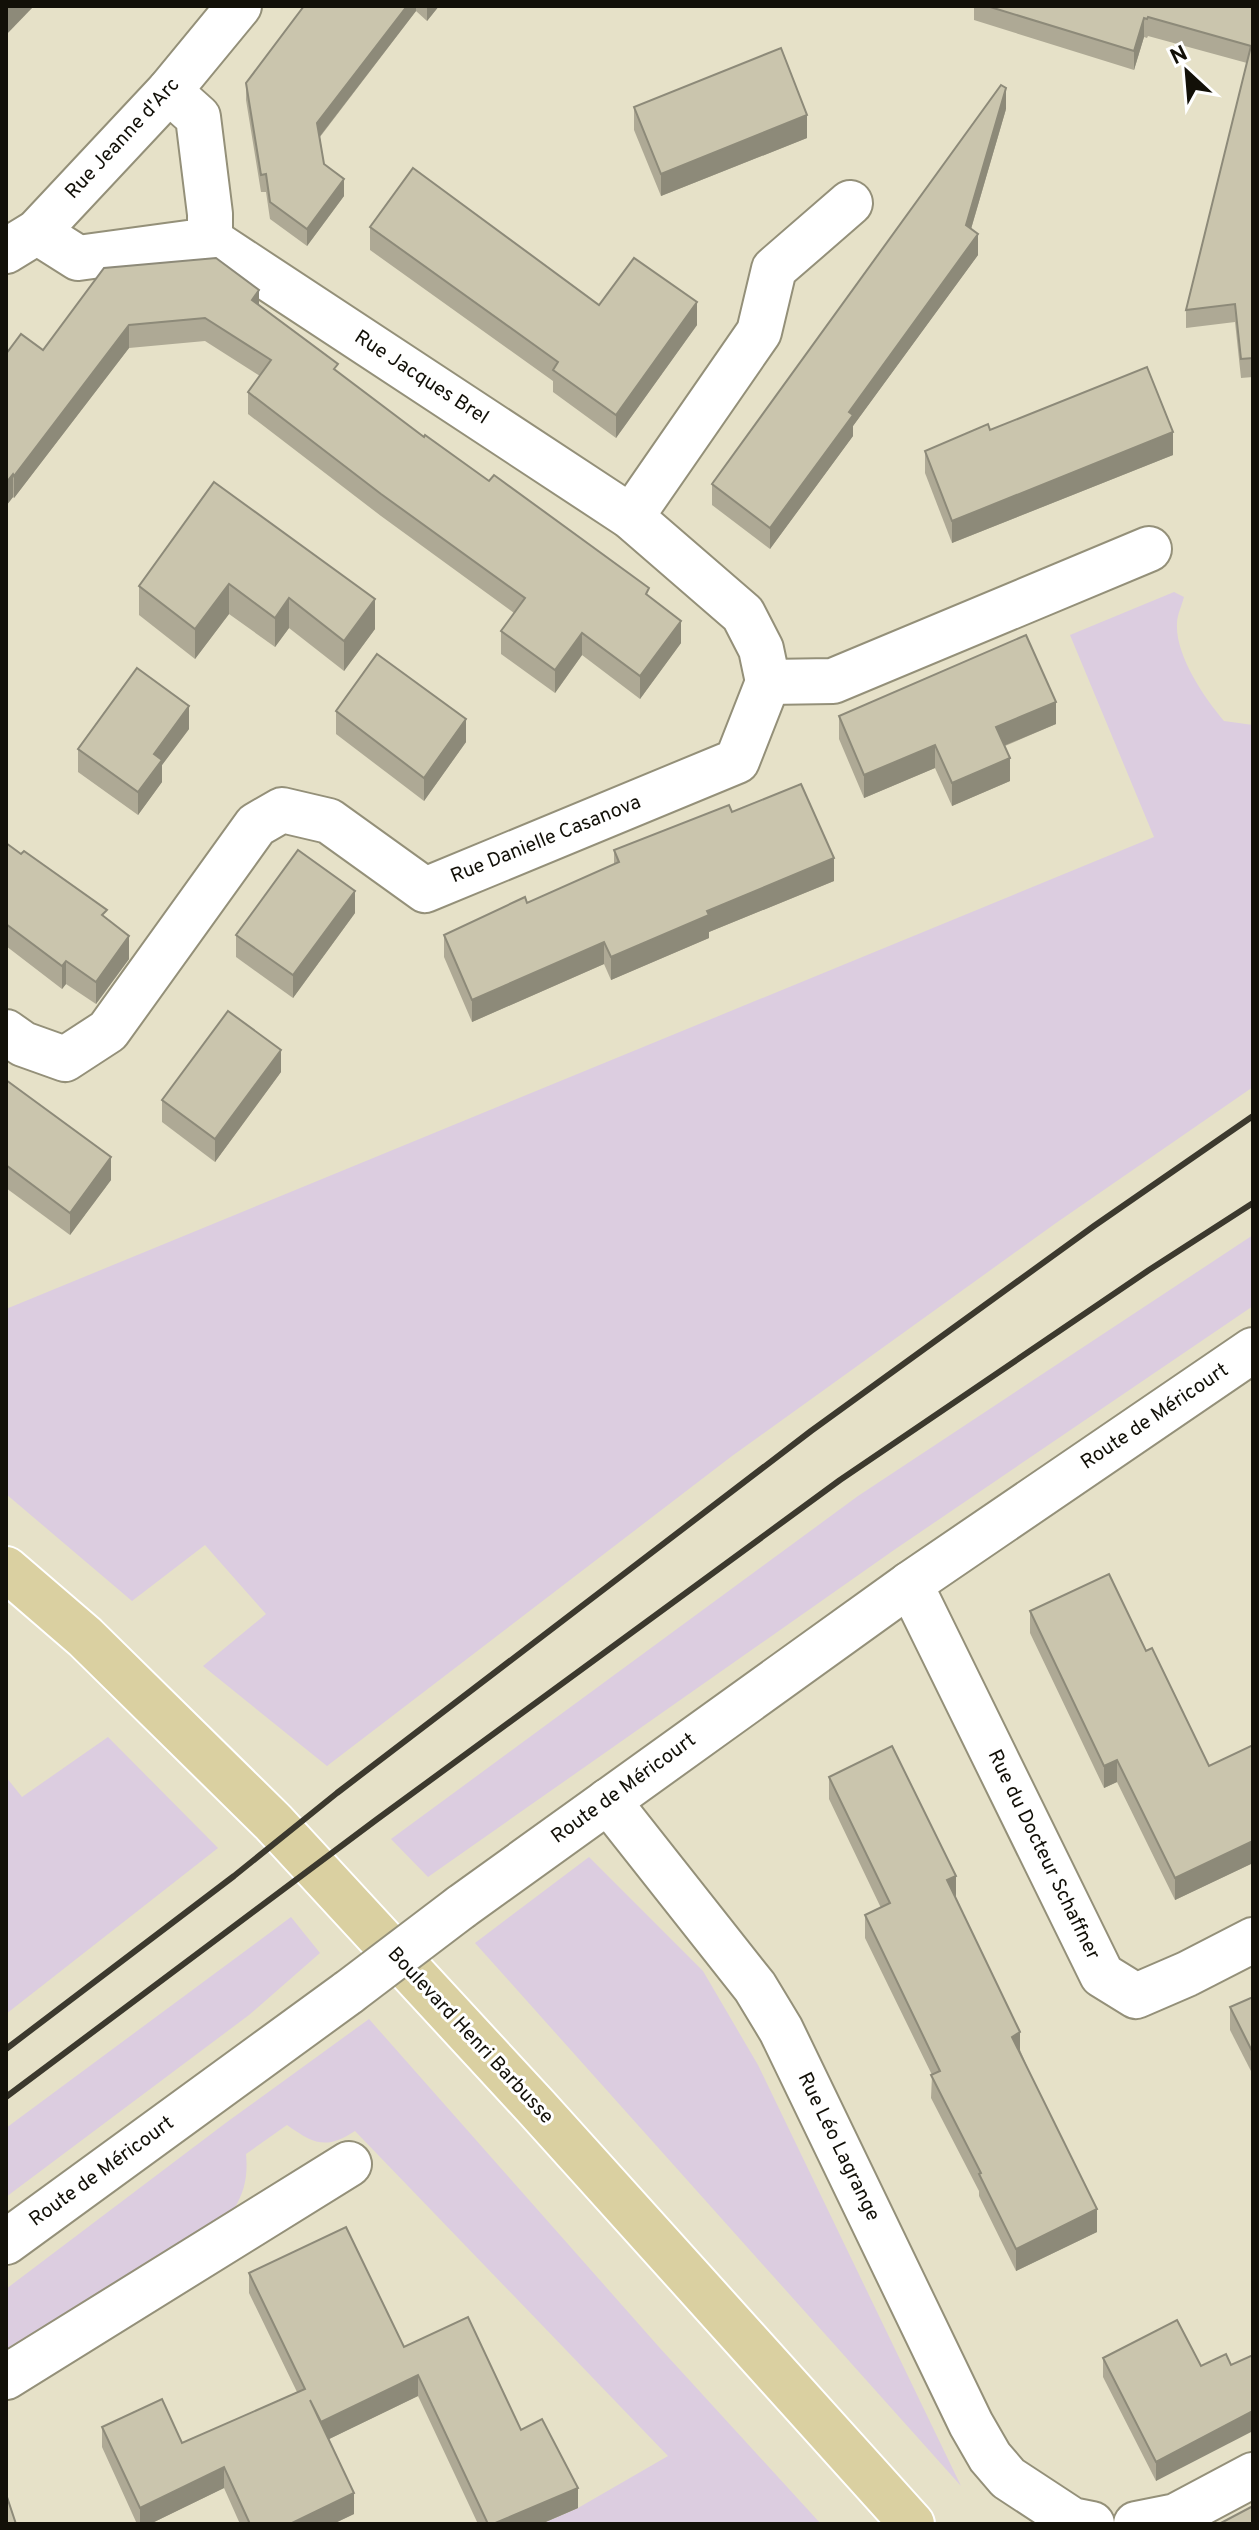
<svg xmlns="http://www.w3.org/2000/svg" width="1259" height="2530" font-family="Overpass,sans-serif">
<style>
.green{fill:#dccde0}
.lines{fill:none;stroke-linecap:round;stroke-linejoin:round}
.minor-casing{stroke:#949079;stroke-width:48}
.major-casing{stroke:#fff;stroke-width:48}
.minor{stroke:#fff;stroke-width:44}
.major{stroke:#dad0a1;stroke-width:44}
.rail{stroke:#3c392e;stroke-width:6}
.minor-bridge-casing{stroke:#949079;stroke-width:48;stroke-linecap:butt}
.minor-bridge{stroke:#fff;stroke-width:44}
.wall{fill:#aea995}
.shaded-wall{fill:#8d8a79}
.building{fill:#cac5ad;stroke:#8d8a79;stroke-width:2}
.labels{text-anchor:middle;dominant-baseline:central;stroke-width:6;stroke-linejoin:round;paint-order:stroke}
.street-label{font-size:20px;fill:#121008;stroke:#fff}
</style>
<rect width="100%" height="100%" fill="#e6e1c8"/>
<!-- green -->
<g class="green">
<path d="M1174,592L1184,597C1182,605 1177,615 1177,623C1175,655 1204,697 1224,721L1253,725V1087L1056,1223L732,1456L327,1766L203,1666L266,1614L205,1545L132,1601L6,1494V1309L1154,837L1070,635Z"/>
<polygon points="1253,1235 1253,1306 894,1550 428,1877 391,1839 858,1496"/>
<polygon points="108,1737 218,1848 6,2014 6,1777 22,1797"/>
<polygon points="589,1857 703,1971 758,2065 961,2486 475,1943"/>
<polygon points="291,1917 320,1953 249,2015 6,2197 6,2128"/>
<path d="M369,2019L659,2347L821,2524H541L578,2508L668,2456L355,2131C326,2150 314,2144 287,2125L246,2154C248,2175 245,2191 234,2209L6,2350V2289L227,2122Z"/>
</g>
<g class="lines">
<!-- minor casing -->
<g class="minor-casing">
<g id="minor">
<polyline points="37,232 78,258 210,240 210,214 198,117 169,91"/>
<polyline points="210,240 631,517 743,614 761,649 768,682"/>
<polyline points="6,251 37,232 169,91 239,6"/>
<polyline points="631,517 759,332 774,269 850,203"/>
<polyline points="768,682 833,681 1149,549"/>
<polyline points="6,1032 23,1044 65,1059 108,1031 256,825 282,810 329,821 425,890 737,761 768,682"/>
<polyline points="910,1584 1102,1975 1136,1996 1187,1974 1253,1940"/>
<polyline points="608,1801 755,1987 781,2030 971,2424 990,2457 1008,2478 1072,2520 1092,2524"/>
<polyline points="461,1907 910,1584 1253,1350"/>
<polyline points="6,2242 349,1992"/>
<polyline points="6,2377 349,2164"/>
<polyline points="1136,2524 1176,2516 1253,2475"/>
</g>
</g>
<!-- major casing -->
<g class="major-casing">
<polyline id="major" points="6,1569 85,1637 273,1822 537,2108 912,2524"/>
</g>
<!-- minor -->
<use href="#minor" class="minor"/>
<!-- major -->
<use href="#major" class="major"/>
<!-- rail -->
<g class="rail">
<polyline points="6,2049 234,1876 337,1793 811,1431 1094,1226 1253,1116"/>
<polyline points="6,2097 376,1820 840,1480 1149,1270 1253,1203"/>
</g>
<!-- minor-bridge casing -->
<g class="minor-bridge-casing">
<polyline id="minor-bridge" points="349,1992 461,1907"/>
</g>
<!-- minor-bridge -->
<use href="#minor-bridge" class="minor-bridge"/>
</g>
<!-- wall -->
<g class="wall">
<polygon points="304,6 439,6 427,21 416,11 320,137 324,164 344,196 307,246 270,219 266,192 261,192 246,100 246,83"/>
<polygon points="974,6 1253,6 1253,377 1241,378 1235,322 1186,328 1186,310 1247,63 1148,36 1147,38 1144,37 1134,70 974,20"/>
<polygon points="634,107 807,138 661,196 634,130"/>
<polygon points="1006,109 971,229 978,255 853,426 853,436 770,549 712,505 712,484"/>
<polygon points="370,227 599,305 697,325 616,438 553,392 553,381 370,250"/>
<polygon points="104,268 259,305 338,372 424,437 649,597 681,643 640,699 582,655 555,693 501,654 501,631 514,613 381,516 248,414 248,392 260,376 205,341 129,348 14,498 13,497 6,506 6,354 43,350"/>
<polygon points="990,430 1173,455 952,543 925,473 925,451"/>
<polygon points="214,482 375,629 344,671 289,628 275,647 229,614 195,659 139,615 139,586"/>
<polygon points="336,711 466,742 424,801 336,734"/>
<polygon points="839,716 1056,724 1005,746 1010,781 952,806 935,768 864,798 839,739"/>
<polygon points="189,729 162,765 162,782 138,815 78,772 78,749"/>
<polygon points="732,812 834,881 709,932 709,938 611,980 604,964 472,1022 444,957 444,935 527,903 614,864 614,850"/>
<polygon points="6,843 107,919 129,959 96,1004 66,984 62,989 6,946"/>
<polygon points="355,913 293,998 236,957 236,935"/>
<polygon points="281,1072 215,1162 162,1122 162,1100"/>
<polygon points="6,1080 111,1180 70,1235 6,1188"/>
<polygon points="1030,1611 1146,1651 1209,1766 1253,1745 1253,1863 1175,1900 1117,1782 1104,1788 1030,1633"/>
<polygon points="829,1777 956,1898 1097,2232 1016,2271 979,2196 979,2191 931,2098 932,2075 865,1938 865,1915 881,1908 829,1799"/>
<polygon points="1253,1997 1253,2075 1230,2030 1230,2007"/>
<polygon points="249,2273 404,2347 521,2430 578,2508 541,2524 478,2524 418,2396 329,2439 354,2514 333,2524 240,2524 224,2488 150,2524 137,2524 102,2447 102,2427 182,2443 297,2392 249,2293"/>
<polygon points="1103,2358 1201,2366 1231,2365 1156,2481 1103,2377"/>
</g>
<!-- shaded-wall -->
<g class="shaded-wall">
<polygon points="6,6 34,6 6,35"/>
<polygon points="407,6 416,6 416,11 317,140 317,123"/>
<polygon points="427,6 439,6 427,21"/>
<polygon points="1144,18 1144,37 1134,70 1134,51"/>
<polygon points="1006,88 1006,109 966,246 966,225"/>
<polygon points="807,115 807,138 661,196 661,174"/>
<polygon points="344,179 344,196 307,246 307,229"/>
<polygon points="978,234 978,255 853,426 853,436 770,549 770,528 849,412"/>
<polygon points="259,290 259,312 252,300"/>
<polygon points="697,302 697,325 616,438 616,415"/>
<polygon points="129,325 129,348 14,498 14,476"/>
<polygon points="1173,432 1173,455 952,543 952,521"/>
<polygon points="13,474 13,497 6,506 6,483"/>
<polygon points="229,584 229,614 195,659 195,629"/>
<polygon points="289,598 289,628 275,647 275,618"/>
<polygon points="375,599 375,629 344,671 344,641"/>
<polygon points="681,621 681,643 640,699 640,676"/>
<polygon points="582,633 582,655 555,693 555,670"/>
<polygon points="1056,702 1056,724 996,749 996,727"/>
<polygon points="189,706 189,729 162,765 162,782 138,815 138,792 154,754"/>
<polygon points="466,719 466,742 424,801 424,778"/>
<polygon points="935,745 935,768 864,798 864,775"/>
<polygon points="1010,758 1010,781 952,806 952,783"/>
<polygon points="834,858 834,881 709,932 709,938 611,980 611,957 707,911"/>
<polygon points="355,891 355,913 293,998 293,975"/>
<polygon points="129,936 129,959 96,1004 96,982"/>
<polygon points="604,942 604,964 472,1022 472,1000"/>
<polygon points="66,961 66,984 62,989 62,966"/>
<polygon points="281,1050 281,1072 215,1162 215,1139"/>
<polygon points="111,1157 111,1180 70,1235 70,1213"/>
<polygon points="1117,1760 1117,1782 1104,1788 1104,1766"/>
<polygon points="1253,1841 1253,1863 1175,1900 1175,1878"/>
<polygon points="956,1876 956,1898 947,1880"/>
<polygon points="1020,2032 1020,2054 1012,2037"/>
<polygon points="1097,2209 1097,2232 1016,2271 1016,2249"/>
<polygon points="418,2375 418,2396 321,2443 321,2422"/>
<polygon points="1253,2411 1253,2431 1156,2481 1156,2462"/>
<polygon points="224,2467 224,2488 150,2524 140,2524 140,2508"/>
<polygon points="578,2488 578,2508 541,2524 493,2524"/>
<polygon points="354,2493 354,2514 333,2524 290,2524"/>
</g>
<!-- building -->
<g class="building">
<polygon points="304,6 407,6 317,123 324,164 344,179 307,229 270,202 266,174 261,175 246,83"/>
<polygon points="987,6 1253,6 1253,358 1241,359 1235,304 1186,310 1251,46 1148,17 1147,19 1144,18 1134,51"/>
<polygon points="781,48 807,115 661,174 634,107"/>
<polygon points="1001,85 1006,88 966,225 978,234 849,412 853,415 770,528 712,484"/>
<polygon points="413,168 599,305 634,258 697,302 616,415 553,370 558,362 370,227"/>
<polygon points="216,258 259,290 252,300 338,364 334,369 424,437 425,435 489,481 494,475 649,588 646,594 681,621 640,676 582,633 555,670 501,631 525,598 381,494 248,392 271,360 205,318 129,325 14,476 13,474 6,483 6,354 21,334 43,350 104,268"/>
<polygon points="1147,367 1173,432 952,521 925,451 988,424 990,430"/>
<polygon points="214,482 375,599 344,641 289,598 275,618 229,584 195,629 139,586"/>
<polygon points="1026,635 1056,702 996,727 1010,758 952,783 935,745 864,775 839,716"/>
<polygon points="377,654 466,719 424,778 336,711"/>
<polygon points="137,668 189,706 154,754 162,760 138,792 78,749"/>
<polygon points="801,784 834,858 707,911 709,915 611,957 604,942 472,1000 444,935 525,897 527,903 619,862 614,850 729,805 732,812"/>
<polygon points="6,843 21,854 24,851 107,910 102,915 129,936 96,982 66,961 62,966 6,924"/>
<polygon points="298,850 355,891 293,975 236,935"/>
<polygon points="228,1011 281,1050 215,1139 162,1100"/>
<polygon points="6,1080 111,1157 70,1213 6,1165"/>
<polygon points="1109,1574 1146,1651 1152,1648 1209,1766 1253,1745 1253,1841 1175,1878 1117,1760 1104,1766 1030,1611"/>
<polygon points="892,1746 956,1876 947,1880 1020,2032 1012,2037 1097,2209 1016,2249 979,2174 981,2173 931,2075 940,2071 865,1915 890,1903 829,1777"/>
<polygon points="1253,1997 1253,2053 1230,2007"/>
<polygon points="346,2227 404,2347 468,2317 521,2430 542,2419 578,2488 493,2524 488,2524 418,2375 321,2422 310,2400 354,2493 290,2524 250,2524 224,2467 140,2508 102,2427 162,2399 182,2443 305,2389 249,2273"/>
<polygon points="1177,2320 1201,2366 1226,2354 1231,2365 1253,2355 1253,2411 1156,2462 1103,2358"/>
<polygon points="6,2494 16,2524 6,2524"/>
<polygon points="1253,2506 1253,2524 1219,2524"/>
</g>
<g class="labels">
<!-- street labels -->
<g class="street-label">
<text transform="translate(123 139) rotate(-47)">Rue Jeanne d'Arc</text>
<text transform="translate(421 378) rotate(33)">Rue Jacques Brel</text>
<text transform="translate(546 840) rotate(-22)">Rue Danielle Casanova</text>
<text transform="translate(1155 1417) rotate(-34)">Route de Méricourt</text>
<text transform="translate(624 1789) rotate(-36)">Route de Méricourt</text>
<text transform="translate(1043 1855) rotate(64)">Rue du Docteur Schaffner</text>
<text transform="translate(470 2036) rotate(47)">Boulevard Henri Barbusse</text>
<text transform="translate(838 2147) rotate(64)">Rue Léo Lagrange</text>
<text transform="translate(102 2172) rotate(-36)">Route de Méricourt</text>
</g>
</g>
<!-- border -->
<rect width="1259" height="2530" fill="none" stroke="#121008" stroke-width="16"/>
<!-- north arrow -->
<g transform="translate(1187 72) rotate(334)" stroke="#ffffff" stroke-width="6" paint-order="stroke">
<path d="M0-6L14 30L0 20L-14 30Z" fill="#121008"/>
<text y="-12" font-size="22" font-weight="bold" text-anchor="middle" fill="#121008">N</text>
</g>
</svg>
